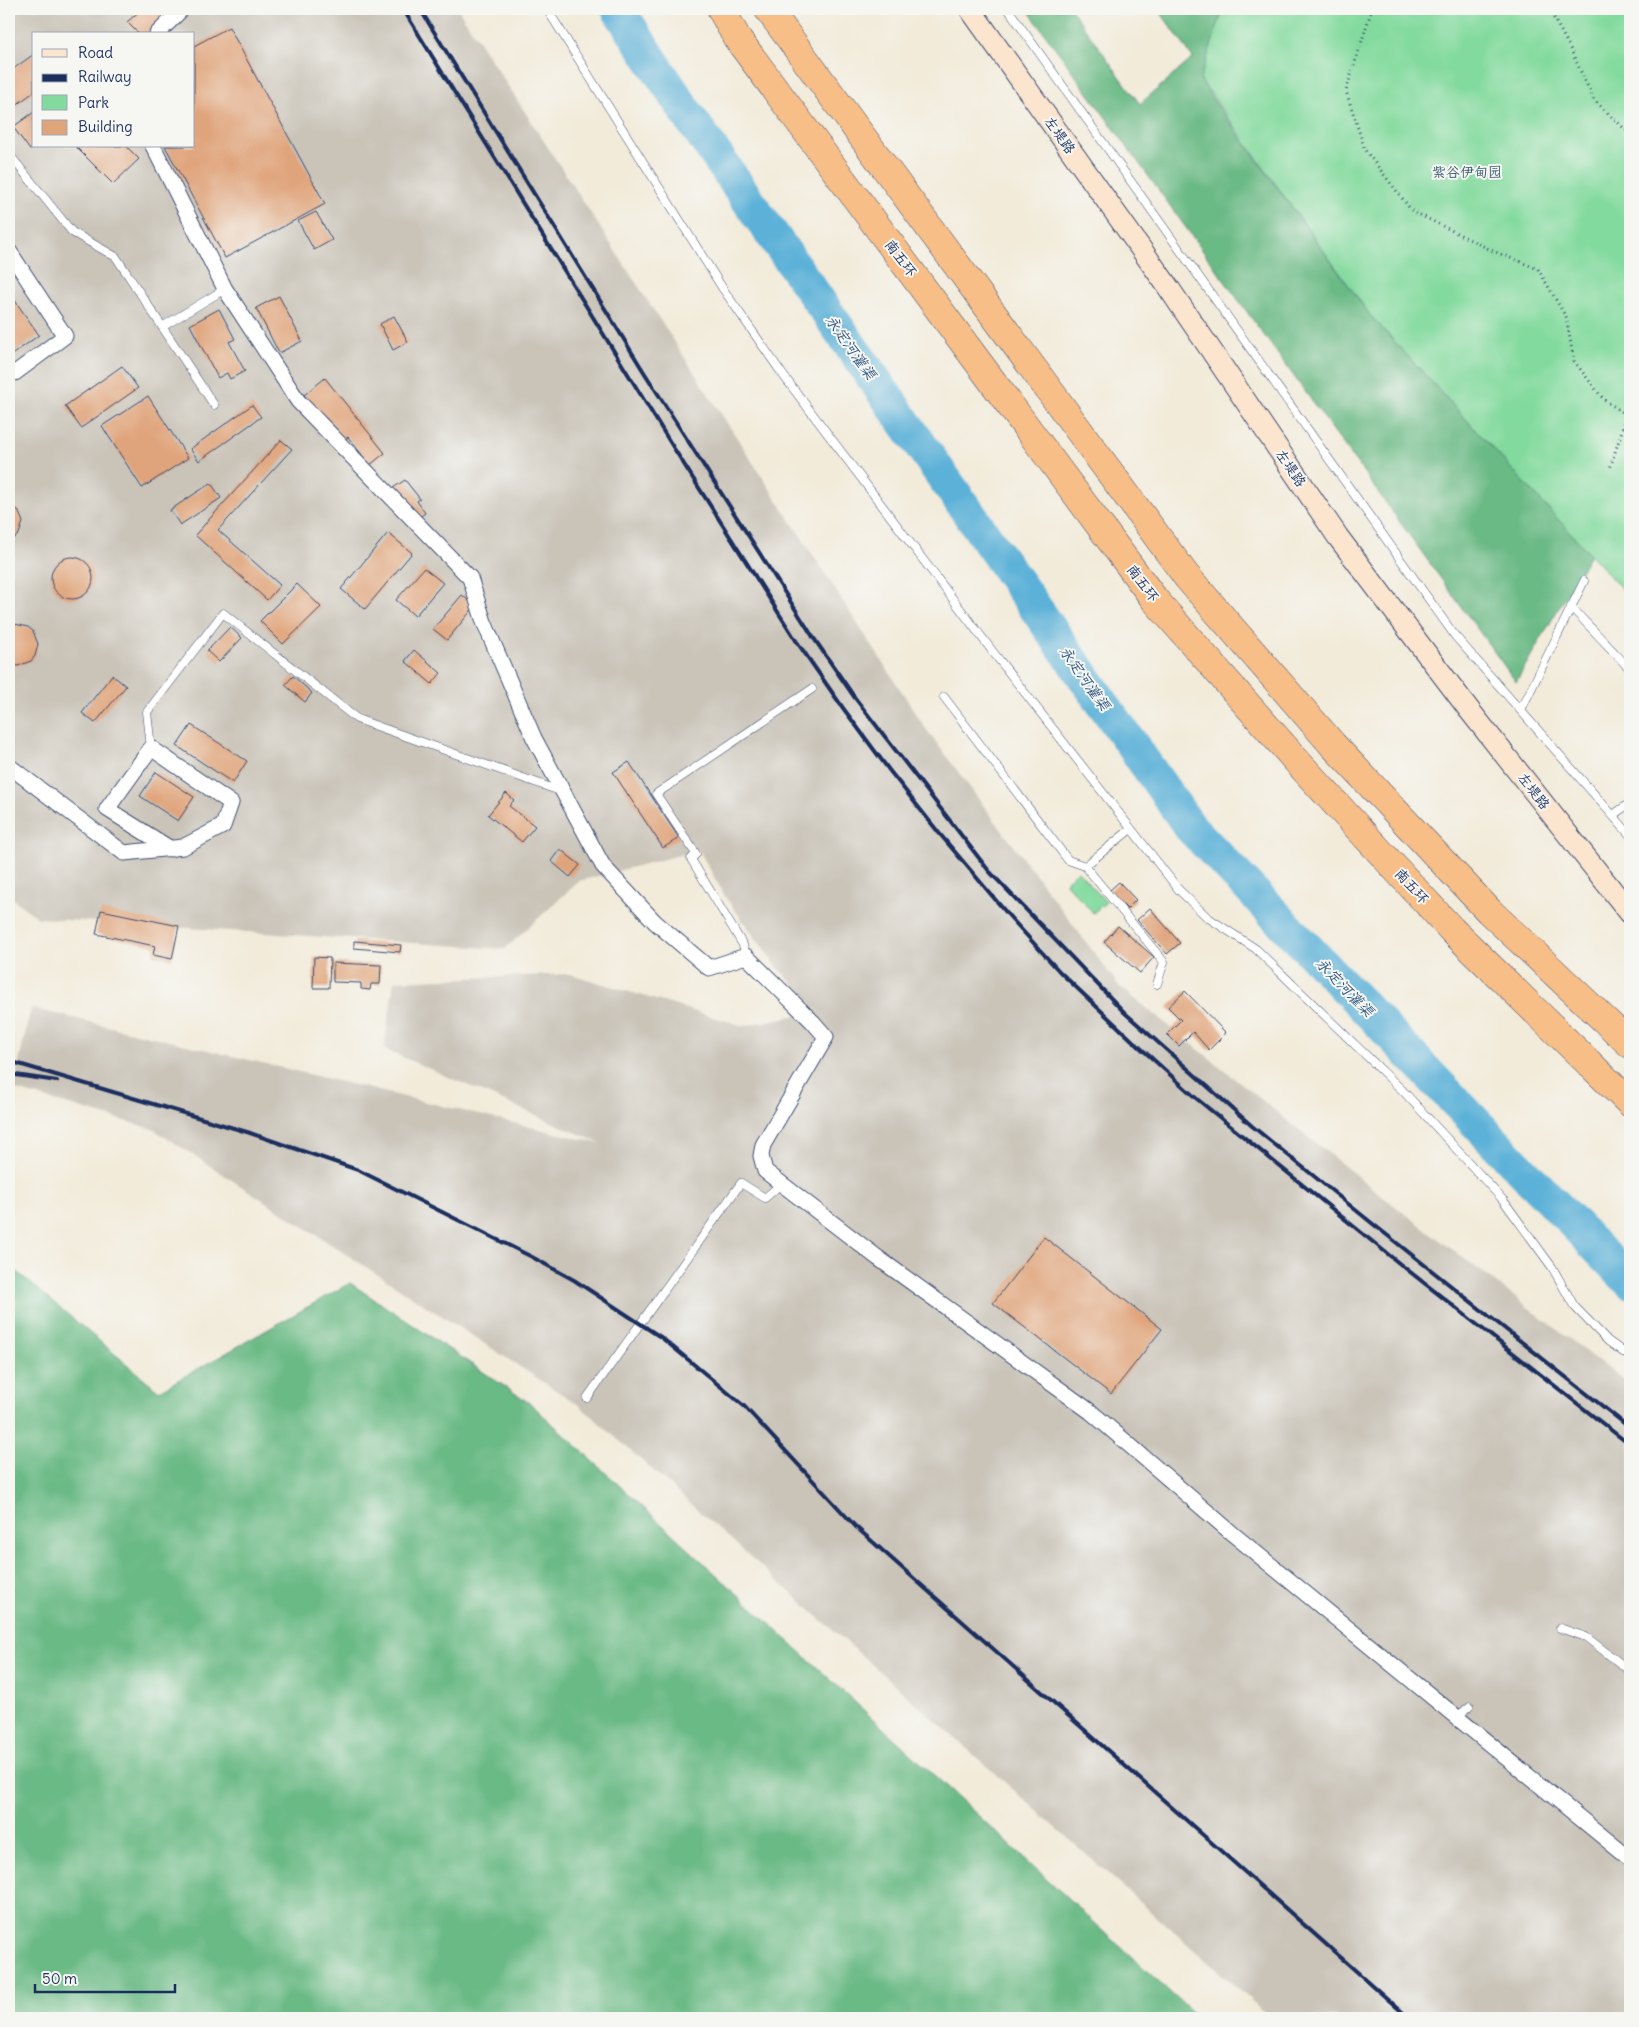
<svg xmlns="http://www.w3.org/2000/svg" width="1639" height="2027" font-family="Delius,'LXGW WenKai TC',sans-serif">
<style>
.industrial{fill:#c9c3b8;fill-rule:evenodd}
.green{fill:#83da9e;stroke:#4f847e}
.forest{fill:#6aba85;stroke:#427472}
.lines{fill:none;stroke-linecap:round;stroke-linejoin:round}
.river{stroke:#5cb1d8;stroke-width:34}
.building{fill:#e0a47b}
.lane-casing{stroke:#3b4b71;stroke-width:9}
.street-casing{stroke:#3b4b71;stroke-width:17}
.secondary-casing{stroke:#3b4b71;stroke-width:23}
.highway-casing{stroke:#3b4b71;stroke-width:29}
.path{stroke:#3b4b71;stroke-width:3;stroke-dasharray:1 4;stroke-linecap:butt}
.lane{stroke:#fff;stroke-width:8}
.street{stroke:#fff;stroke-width:15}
.secondary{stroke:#fce5cf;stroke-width:21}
.highway{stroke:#f7be88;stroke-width:28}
.rail{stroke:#1b2f5e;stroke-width:4}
.labels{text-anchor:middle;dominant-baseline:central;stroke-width:4;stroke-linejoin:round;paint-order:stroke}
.street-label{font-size:14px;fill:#1b2f5e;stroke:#f6f6f2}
.park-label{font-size:14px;fill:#355a6e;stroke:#f6f6f2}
.water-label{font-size:15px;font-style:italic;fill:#2e5683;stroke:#f6f6f2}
</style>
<rect width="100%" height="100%" fill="#f6f6f2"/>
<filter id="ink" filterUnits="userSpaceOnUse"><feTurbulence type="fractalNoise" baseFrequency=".02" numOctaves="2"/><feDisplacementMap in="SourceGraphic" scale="10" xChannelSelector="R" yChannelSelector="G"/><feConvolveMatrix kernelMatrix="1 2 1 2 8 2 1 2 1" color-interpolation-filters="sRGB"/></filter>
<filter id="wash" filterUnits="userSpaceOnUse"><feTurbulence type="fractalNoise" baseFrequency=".0096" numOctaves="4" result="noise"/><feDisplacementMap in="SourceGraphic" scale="20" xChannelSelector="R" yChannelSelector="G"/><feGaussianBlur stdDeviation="1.12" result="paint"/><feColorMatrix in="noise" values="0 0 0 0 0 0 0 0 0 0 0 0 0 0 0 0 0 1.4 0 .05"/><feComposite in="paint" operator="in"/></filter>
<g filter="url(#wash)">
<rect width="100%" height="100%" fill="#f2ebda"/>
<!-- industrial -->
<path class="industrial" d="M9,9H458L926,729L1119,986L1382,1196L1630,1385V2018H1271L579,1405L153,1129L13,1089L31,1008L602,1144L384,1049L394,981L570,974L743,1026L817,1011L775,964L726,898L699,850L579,881L505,949L38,918L9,896ZM34,34H194V146H34Z"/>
<!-- green -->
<g class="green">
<polygon points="1223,9 1630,9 1630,598 1370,315 1200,79"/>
<polygon points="1078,871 1106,902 1093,913 1065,882"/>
</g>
<!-- forest -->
<g class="forest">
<polygon points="1027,9 1071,9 1140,104 1193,58 1158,9 1223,9 1200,79 1212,98 1370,315 1590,554 1516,682"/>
<polygon points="16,1271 159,1391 350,1283 531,1404 1198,2018 9,2018 9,1276"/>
</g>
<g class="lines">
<!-- river -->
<polyline class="river" points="618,9 690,118 1190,827 1630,1282"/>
</g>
<g id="blocks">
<!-- building -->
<g class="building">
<polygon points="142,9 160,9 169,18 152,34 139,34 127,22"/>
<polygon points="229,27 325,204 225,258 165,146 194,146 194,46"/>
<polygon points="34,54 34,92 9,110 9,72"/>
<polygon points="34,112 34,147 30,150 13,127"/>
<polygon points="75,146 126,146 139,159 113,184"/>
<polygon points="316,212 332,240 314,250 298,221"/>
<polygon points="9,292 39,335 9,357"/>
<polygon points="279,296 302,341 279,353 256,308"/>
<polygon points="219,309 235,339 229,342 245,371 230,379 227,373 218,378 190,325"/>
<polygon points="394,316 408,342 393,350 380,324"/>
<polygon points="122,366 138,388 81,428 65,406"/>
<polygon points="325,378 385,453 370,465 348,437 344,440 326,418 324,420 304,395"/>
<polygon points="148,396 188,458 142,488 102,426"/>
<polygon points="252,405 261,417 199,461 190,449"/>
<polygon points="281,440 292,449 218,530 280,585 267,600 195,535"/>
<polygon points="405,480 420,499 417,501 425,513 416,520 393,488"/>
<polygon points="211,483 221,498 180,525 170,510"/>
<polygon points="9,504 18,510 23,522 19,534 9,543"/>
<polygon points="388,533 412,553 365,609 341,589"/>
<circle cx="72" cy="578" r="21"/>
<polygon points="424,568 443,583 415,616 396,600"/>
<polygon points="297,584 321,607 283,644 260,621"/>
<polygon points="462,595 475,606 447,640 433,629"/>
<polygon points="15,624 28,627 33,631 38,644 35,656 31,661 18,666 9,664 9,626"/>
<polygon points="230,627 242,638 219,662 207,651"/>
<polygon points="414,650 441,673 432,684 405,661"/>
<polygon points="112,675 126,686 95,723 82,713"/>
<polygon points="293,676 312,693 305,702 285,685"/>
<polygon points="191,725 247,761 233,783 177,746"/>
<polygon points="629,762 679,838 663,848 613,772"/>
<polygon points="156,772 194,797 178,821 140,796"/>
<polygon points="506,793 514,800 509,806 535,826 522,842 488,815"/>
<polygon points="560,849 580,865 570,877 551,861"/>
<polygon points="1119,882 1136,900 1127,909 1109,891"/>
<polygon points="1150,908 1180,943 1167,954 1137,920"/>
<polygon points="101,910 179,926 172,959 153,955 155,946 96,934"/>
<polygon points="1118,926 1154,957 1140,973 1104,942"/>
<polygon points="354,941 401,945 400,952 354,948"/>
<polygon points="314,957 330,958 329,988 313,988"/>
<polygon points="333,963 381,965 380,984 371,984 370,990 361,989 361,983 333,982"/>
<polygon points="1185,991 1226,1033 1209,1050 1193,1032 1179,1046 1167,1034 1181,1020 1168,1007"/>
<polygon points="1044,1237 1162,1329 1111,1394 993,1303"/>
</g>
</g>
</g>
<g filter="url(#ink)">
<use href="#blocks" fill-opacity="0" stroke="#3b4b71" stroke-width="1"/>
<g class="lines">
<!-- lane casing -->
<g class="lane-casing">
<g id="lane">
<polyline points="547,9 723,289 783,375 993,652 1179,890 1207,917 1256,949 1405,1093 1503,1200 1552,1267 1574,1306 1608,1341 1630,1357"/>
<polyline points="1008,9 1455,636 1630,835"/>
<polyline points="9,154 72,232 116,257 214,405"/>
<polyline points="162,327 225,289"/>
<polyline points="1571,607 1630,669"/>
<polyline points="944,697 1068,860 1085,866 1164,962 1157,984"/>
<polyline points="1521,710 1584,581"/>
<polyline points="151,748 147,712 223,613 357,719 560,791"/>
<polyline points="1613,815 1630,803"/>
<polyline points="1085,866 1131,829"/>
<polyline points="746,956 743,945 691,859 696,854 656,794 812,689"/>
<polyline points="587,1398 741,1183 765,1198 782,1183"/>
<polyline points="1560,1628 1586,1637 1630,1671"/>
<polyline points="1457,1717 1470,1706"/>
</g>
</g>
<!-- street casing -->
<g class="street-casing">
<g id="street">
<polyline points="157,34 182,9"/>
<polyline points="153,146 225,289 298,401 470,578 484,622 534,738 603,866 655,922 709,968 746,956 813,1022 826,1037 763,1145 761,1156 765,1171 878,1258 1091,1412 1234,1535 1630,1859"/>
<polyline points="9,251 65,336 15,373 9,372"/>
<polyline points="9,766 124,853 183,847 223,826 231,803 151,748 107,809 171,849"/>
</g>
</g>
<!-- secondary casing -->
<g class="secondary-casing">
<polyline id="secondary" points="970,9 1166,284 1338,537 1470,711 1630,913"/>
</g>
<!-- highway casing -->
<g class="highway-casing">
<g id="highway">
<polyline points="721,9 737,38 1155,600 1302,767 1452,930 1630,1103"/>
<polyline points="768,9 1187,577 1333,745 1489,911 1630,1044"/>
</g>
</g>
<!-- path -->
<g class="path">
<polyline points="1374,9 1371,12 1346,91 1365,150 1412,211 1493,251 1538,269 1566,317 1574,361 1604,400 1627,415 1610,468"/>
<polyline points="1549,9 1569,46 1594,100 1630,134"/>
<polyline points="1630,402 1627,415 1630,418"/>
</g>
<!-- lane -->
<use href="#lane" class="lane"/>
<!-- street -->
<use href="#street" class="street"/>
<!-- secondary -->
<use href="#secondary" class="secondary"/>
<!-- highway -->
<use href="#highway" class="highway"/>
<!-- rail -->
<g class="rail">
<polyline points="403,9 673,447 797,642 843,708 889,770 939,833 1010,917 1060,972 1134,1042 1197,1099 1400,1264 1630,1445"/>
<polyline points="420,9 644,372 813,637 855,698 989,871 1125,1013 1252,1126 1373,1224 1630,1428"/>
<polyline points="9,1061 247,1132 358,1170 532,1257 574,1280 662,1338 744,1406 856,1527 1409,2018"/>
<polyline points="9,1074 57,1081"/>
</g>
</g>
</g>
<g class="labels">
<!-- street labels -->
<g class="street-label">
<text transform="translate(1060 135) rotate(55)">左堤路</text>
<text transform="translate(901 258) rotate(53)">南五环</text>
<text transform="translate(1291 468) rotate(56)">左堤路</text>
<text transform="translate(1143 583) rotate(53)">南五环</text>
<text transform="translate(1534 791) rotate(52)">左堤路</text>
<text transform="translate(1412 886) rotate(47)">南五环</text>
</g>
<!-- park labels -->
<g class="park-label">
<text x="1467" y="172">紫谷伊甸园</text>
</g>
<!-- water labels -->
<g class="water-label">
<text transform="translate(851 347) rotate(55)">永定河灌渠</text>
<text transform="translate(1085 678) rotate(55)">永定河灌渠</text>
<text transform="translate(1345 987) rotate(46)">永定河灌渠</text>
</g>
</g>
<!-- margin -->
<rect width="1639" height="2027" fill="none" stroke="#f6f6f2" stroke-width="30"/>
<!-- legend -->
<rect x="32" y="32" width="162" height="115" fill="#f6f6f2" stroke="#9ea6b7"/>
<rect x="42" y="49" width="25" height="8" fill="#fce5cf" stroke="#9ea6b7"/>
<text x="78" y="58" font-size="15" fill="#1b2f5e">Road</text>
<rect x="42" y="74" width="25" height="8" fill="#1b2f5e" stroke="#9ea6b7"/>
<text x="78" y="82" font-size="15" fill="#1b2f5e">Railway</text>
<rect x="42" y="95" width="25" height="15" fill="#83da9e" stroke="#9ea6b7"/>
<text x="78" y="108" font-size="15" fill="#1b2f5e">Park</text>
<rect x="42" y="120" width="25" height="15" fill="#e0a47b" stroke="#9ea6b7"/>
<text x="78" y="132" font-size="15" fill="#1b2f5e">Building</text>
<!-- scale -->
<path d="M35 1984v8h140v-8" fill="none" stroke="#1b2f5e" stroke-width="2.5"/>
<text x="42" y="1984" font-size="15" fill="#1b2f5e" stroke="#f6f6f2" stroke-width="4" paint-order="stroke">50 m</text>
</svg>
